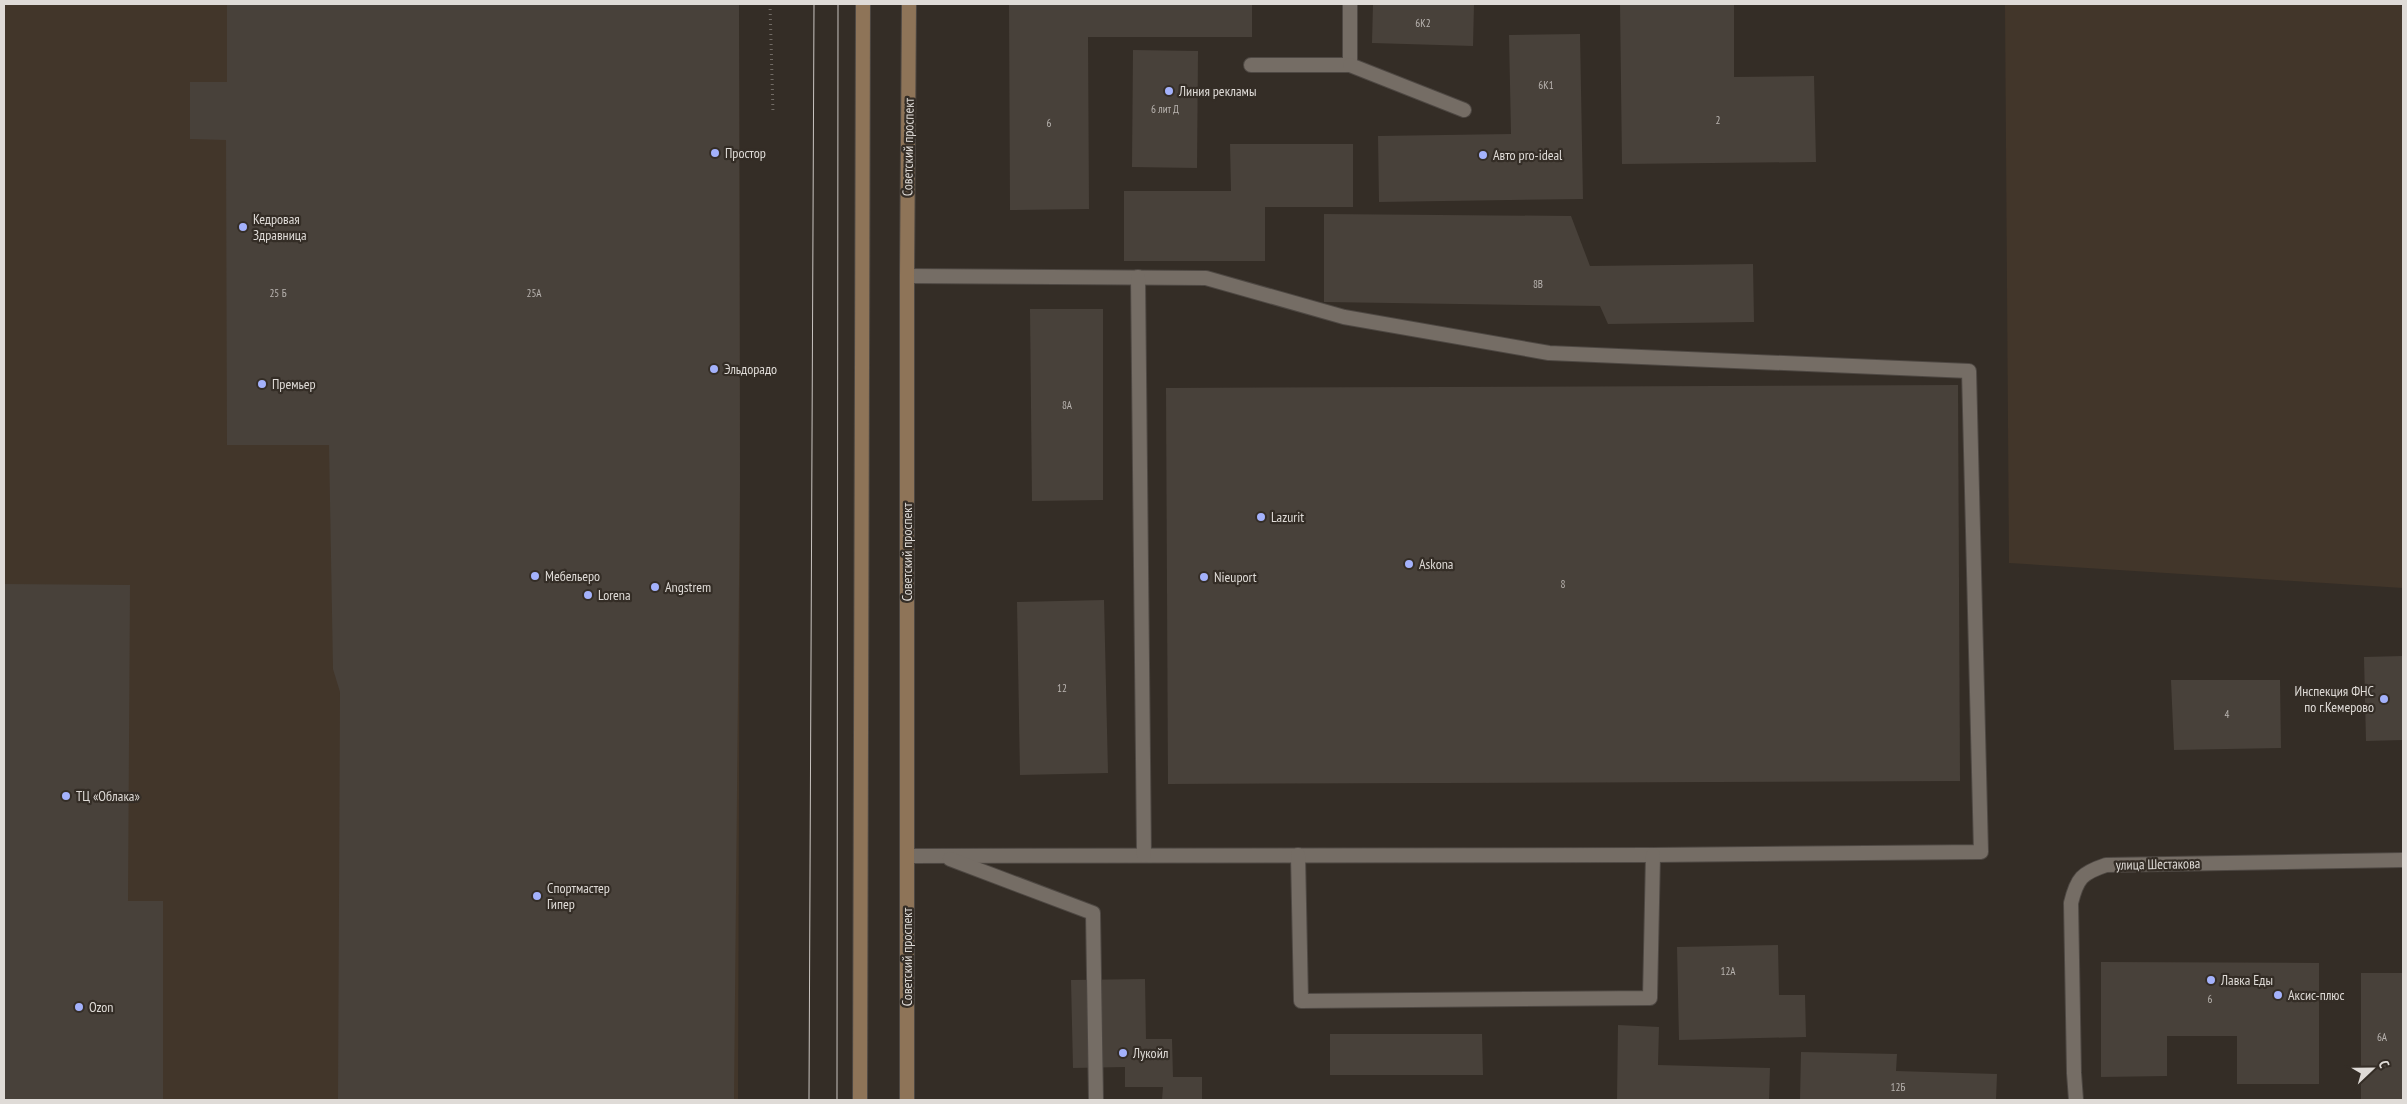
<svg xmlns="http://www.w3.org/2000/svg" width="2407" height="1104" font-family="'PT Sans Narrow',sans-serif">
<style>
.built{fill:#42362a}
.building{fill:#48413a}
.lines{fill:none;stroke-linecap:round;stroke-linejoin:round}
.service-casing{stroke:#4e4843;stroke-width:16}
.minor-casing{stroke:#4e4843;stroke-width:16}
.secondary-casing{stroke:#4e4843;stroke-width:16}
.path{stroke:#716b65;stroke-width:3;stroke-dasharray:1 4;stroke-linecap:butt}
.service{stroke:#756d65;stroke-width:14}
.minor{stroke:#756d65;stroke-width:14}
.secondary{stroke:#8e7458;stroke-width:14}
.tram{stroke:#c9c4c0;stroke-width:1}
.poi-dot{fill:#a4b2fc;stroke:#342d26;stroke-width:2}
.labels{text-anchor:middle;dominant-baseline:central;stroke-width:4.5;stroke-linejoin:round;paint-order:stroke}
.number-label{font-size:11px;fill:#b9b4b0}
.poi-label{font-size:14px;fill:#dfdbd7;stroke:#342d26;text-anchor:start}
.street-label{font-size:14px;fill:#dfdbd7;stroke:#342d26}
</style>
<rect width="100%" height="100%" fill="#342d26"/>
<!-- built -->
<g class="built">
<polygon points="4,4 739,4 740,482 738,1100 4,1100"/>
<polygon points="2005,4 2400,4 2403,8 2403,588 2009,563"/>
</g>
<!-- building -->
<g class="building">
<polygon points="227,4 739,4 740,482 734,1100 338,1100 340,692 333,669 329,445 227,445 226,140 190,139 190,82 227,82"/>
<polygon points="1009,4 1252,4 1252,37 1088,37 1089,209 1010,210"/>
<polygon points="1373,4 1474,4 1473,46 1372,43"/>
<polygon points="1620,4 1734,4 1734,77 1814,76 1816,162 1622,164"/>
<polygon points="1580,34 1583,199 1379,202 1378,136 1511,134 1509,35"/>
<polygon points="1133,50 1198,51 1197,168 1132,167"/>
<polygon points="1230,144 1353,144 1353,207 1265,207 1265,261 1124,261 1124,191 1231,191"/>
<polygon points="1324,214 1571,216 1590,266 1753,264 1754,322 1608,324 1600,306 1324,302"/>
<polygon points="1030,309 1103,309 1103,500 1032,501"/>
<polygon points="1958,385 1960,781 1168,784 1166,388"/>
<polygon points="4,584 130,585 128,901 163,901 163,1100 4,1100"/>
<polygon points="1104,600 1108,773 1020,775 1017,602"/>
<polygon points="2403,656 2403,740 2366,741 2364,657"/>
<polygon points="2171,680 2280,680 2281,748 2174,750"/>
<polygon points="1778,945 1779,995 1805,995 1806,1037 1679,1040 1677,947"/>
<polygon points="2101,962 2319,963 2319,1084 2237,1084 2237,1036 2167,1036 2167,1076 2101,1077"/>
<rect x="2361" y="973" width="42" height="127"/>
<polygon points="1145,979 1146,1039 1172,1039 1173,1077 1202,1077 1202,1099 1162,1100 1163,1087 1125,1087 1125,1067 1073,1068 1071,980"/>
<polygon points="1618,1025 1659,1027 1658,1065 1770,1068 1769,1100 1617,1100"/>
<polygon points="1330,1034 1482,1034 1483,1075 1330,1075"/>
<polygon points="1801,1052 1897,1054 1896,1071 1997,1074 1996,1100 1800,1100"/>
</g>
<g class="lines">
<!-- service casing -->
<g class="service-casing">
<g id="service">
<polyline points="1251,65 1350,65 1350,4"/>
<polyline points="1350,65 1464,110"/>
<polyline points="907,276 1206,278 1344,317 1549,353 1969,371 1981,852 1653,855 907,856"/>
<polyline points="1138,277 1144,855"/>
<polyline points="1298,855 1301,1001 1650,998 1653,855"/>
<polyline points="950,859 1093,913 1096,1100"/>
</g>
</g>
<!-- minor casing -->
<g class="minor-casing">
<path id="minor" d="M2076,1100L2074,1073L2071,903C2077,878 2082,873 2106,865L2403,860"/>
</g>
<!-- secondary casing -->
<g class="secondary-casing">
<g id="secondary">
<polyline points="860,1100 863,4"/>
<polyline points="907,1100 907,276 909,4"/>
</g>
</g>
<!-- path -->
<polyline class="path" points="770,4 773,113"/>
<!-- service -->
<use href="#service" class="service"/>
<!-- minor -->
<use href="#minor" class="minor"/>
<!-- secondary -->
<use href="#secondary" class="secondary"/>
<!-- tram -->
<g class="tram">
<polyline points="809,1100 814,4"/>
<polyline points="837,1100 838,4"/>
</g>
</g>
<!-- markers -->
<g class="poi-dot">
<circle cx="1169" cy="91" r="5"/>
<circle cx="715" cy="153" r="5"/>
<circle cx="1483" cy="155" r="5"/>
<circle cx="243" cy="227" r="5"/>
<circle cx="714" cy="369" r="5"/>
<circle cx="262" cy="384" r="5"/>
<circle cx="1261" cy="517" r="5"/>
<circle cx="1409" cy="564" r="5"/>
<circle cx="535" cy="576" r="5"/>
<circle cx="1204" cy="577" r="5"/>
<circle cx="655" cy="587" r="5"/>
<circle cx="588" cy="595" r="5"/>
<circle cx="2384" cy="699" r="5"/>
<circle cx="66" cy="796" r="5"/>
<circle cx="537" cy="896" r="5"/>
<circle cx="2211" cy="980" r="5"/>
<circle cx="2278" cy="995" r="5"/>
<circle cx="79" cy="1007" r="5"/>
<circle cx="1123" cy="1053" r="5"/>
</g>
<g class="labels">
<!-- number labels -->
<g class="number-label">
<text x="1423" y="23">6К2</text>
<text x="1546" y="85">6К1</text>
<text x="1165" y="109">6 лит Д</text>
<text x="1718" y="120">2</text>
<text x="1049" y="123">6</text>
<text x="1538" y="284">8В</text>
<text x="278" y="293">25 Б</text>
<text x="534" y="293">25А</text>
<text x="1067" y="405">8А</text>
<text x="1563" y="584">8</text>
<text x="1062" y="688">12</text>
<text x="2227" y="714">4</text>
<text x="1728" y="971">12А</text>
<text x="2210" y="999">6</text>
<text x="2382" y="1037">6А</text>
<text x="1898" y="1087">12Б</text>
</g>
<!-- poi labels -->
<g class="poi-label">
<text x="1179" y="91">Линия рекламы</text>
<text x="725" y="153">Простор</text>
<text x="1493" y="155">Авто pro-ideal</text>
<text x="253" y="219">Кедровая<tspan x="253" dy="16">Здравница</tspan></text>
<text x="724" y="369">Эльдорадо</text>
<text x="272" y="384">Премьер</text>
<text x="1271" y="517">Lazurit</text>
<text x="1419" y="564">Askona</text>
<text x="545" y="576">Мебельеро</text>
<text x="1214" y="577">Nieuport</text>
<text x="665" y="587">Angstrem</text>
<text x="598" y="595">Lorena</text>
<text x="2374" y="691" text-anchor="end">Инспекция ФНС<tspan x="2374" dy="16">по г.Кемерово</tspan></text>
<text x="76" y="796">ТЦ «Облака»</text>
<text x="547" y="888">Спортмастер<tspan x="547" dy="16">Гипер</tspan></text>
<text x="2221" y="980">Лавка Еды</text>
<text x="2288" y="995">Аксис-плюс</text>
<text x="89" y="1007">Ozon</text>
<text x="1133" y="1053">Лукойл</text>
</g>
<!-- street labels -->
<g class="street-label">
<text transform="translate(908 147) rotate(-89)">Советский проспект</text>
<text transform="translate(907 552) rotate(-90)">Советский проспект</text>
<text transform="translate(2158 864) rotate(-1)">улица Шестакова</text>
<text transform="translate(907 957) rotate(-90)">Советский проспект</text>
</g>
</g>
<!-- border -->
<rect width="2407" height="1104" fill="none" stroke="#dfdbd7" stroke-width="10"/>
<!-- north arrow -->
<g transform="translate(2372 1069) rotate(68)" stroke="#342d26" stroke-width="4" paint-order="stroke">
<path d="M0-4L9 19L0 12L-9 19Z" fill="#dfdbd7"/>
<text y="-8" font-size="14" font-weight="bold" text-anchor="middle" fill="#dfdbd7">С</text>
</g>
</svg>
